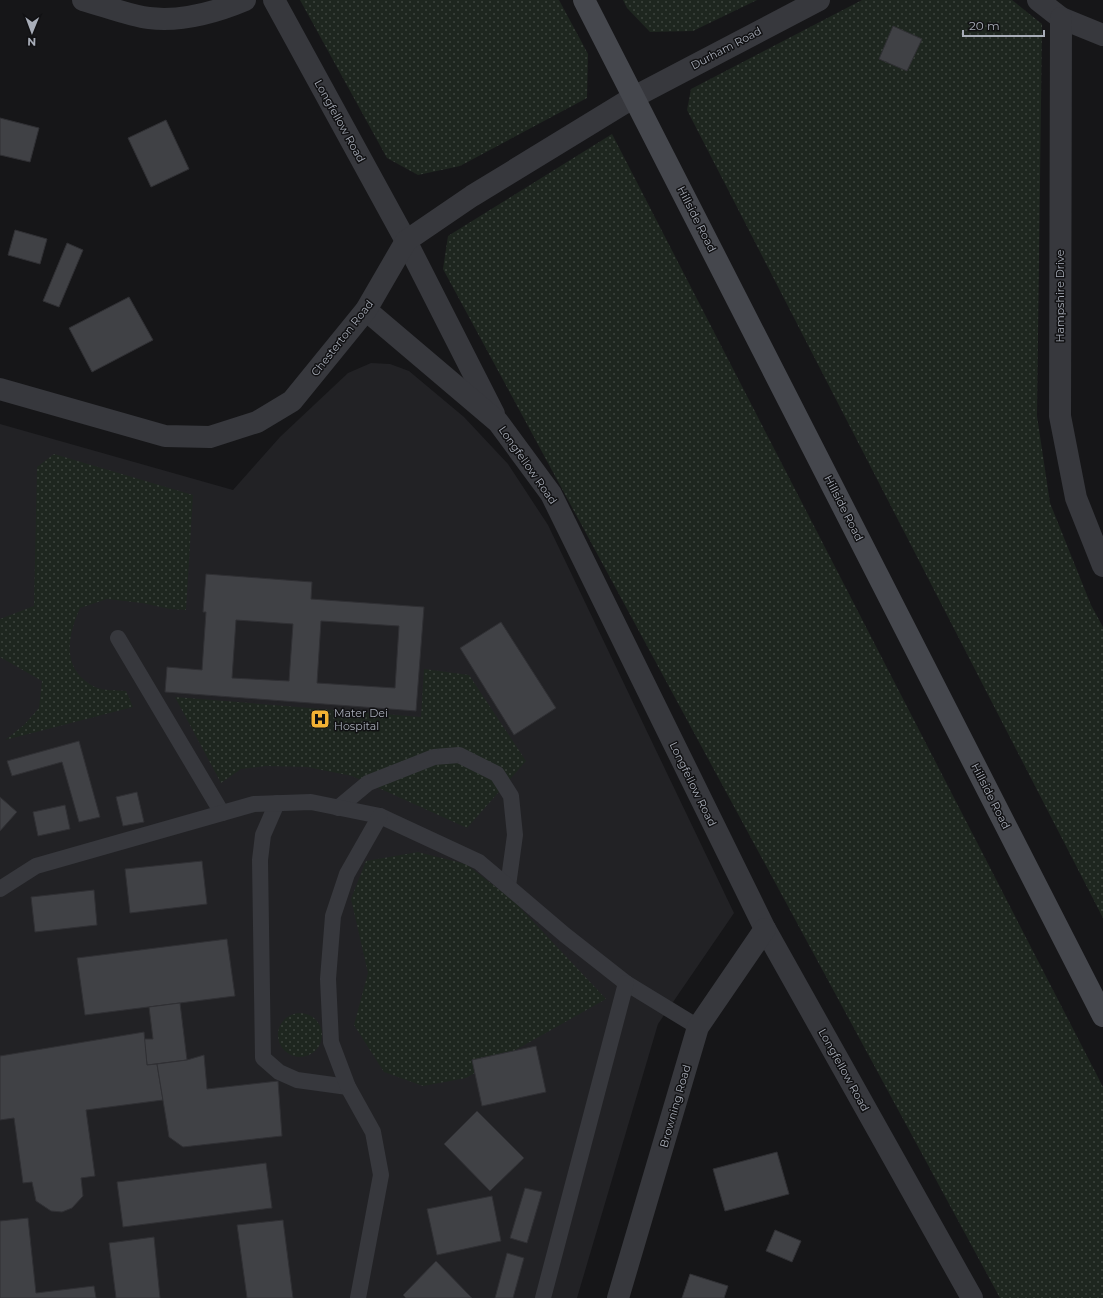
<svg xmlns="http://www.w3.org/2000/svg" width="1103" height="1298" font-family="Montserrat,sans-serif">
<style>
.built{fill:#222225}
.grass{fill:url(#grass-dots)}
.building{fill:#404145;stroke:#303034;fill-rule:evenodd}
.lines{fill:none;stroke-linecap:round;stroke-linejoin:round}
.service{stroke:#37383d;stroke-width:16}
.minor{stroke:#37383d;stroke-width:22}
.secondary{stroke:#45474d;stroke-width:22}
.labels{text-anchor:middle;dominant-baseline:central;stroke-width:3;stroke-linejoin:round;paint-order:stroke}
.street-label{font-size:11px;fill:#a8adb8;stroke:#111113}
.poi-label{font-size:11px;fill:#a8adb8;stroke:#111113;text-anchor:start}
</style>
<defs>
<pattern id="grass-dots" width="8" height="8" patternUnits="userSpaceOnUse"><rect width="8" height="8" fill="#1e261f"/><path d="M2 2h.1M6 6h.1" fill="none" stroke="#3c433d" stroke-width="1.8" stroke-linecap="round"/></pattern>
</defs>
<rect width="100%" height="100%" fill="#161618"/>
<!-- built -->
<polygon class="built" points="371,363 390,364 409,371 464,417 508,464 548,525 734,913 658,1024 577,1298 0,1298 0,424 233,490 280,437 348,373"/>
<!-- grass -->
<g class="grass">
<polygon points="300,0 559,0 588,54 587,98 460,166 418,175 387,158"/>
<polygon points="623,0 757,0 693,31 650,32 627,8"/>
<polygon points="862,0 1012,0 1042,24 1037,416 1050,503 1091,605 1103,627 1103,918 687,110 691,89"/>
<polygon points="612,134 1103,1087 1103,1298 1000,1298 443,269 448,236"/>
<path d="M54,454L193,495L186,610L170,609L142,603L107,599L80,608C67,637 61,670 95,687C103,691 117,690 126,691L133,707L5,740L24,725L39,708L42,681L0,657V619L34,606L37,467Z"/>
<polygon points="424,669 469,675 526,761 467,828 352,776 307,767 266,766 241,769 221,783 175,697 421,717"/>
<polygon points="418,852 466,864 514,901 606,999 466,1078 423,1086 384,1072 354,1025 368,973 351,899 366,861"/>
<circle cx="300" cy="1035" r="22"/>
</g>
<!-- building -->
<g class="building">
<polygon points="893,26 922,39 907,71 879,59"/>
<polygon points="0,118 39,128 30,162 0,155"/>
<polygon points="166,120 189,169 151,187 128,138"/>
<polygon points="15,230 47,239 40,264 8,255"/>
<polygon points="67,243 83,250 59,307 43,301"/>
<polygon points="129,297 153,340 92,372 69,328"/>
<path d="M206,574L312,582L311,599L424,607L416,711L165,692L167,667L202,670L206,612H203ZM236,620L293,624L289,681L232,678ZM321,621L399,626L395,688L317,683Z"/>
<polygon points="501,622 556,708 514,735 460,648"/>
<polygon points="79,741 100,817 79,822 62,762 12,776 7,761"/>
<polygon points="137,792 144,822 123,826 116,797"/>
<polygon points="0,797 17,812 0,831"/>
<polygon points="65,805 70,829 38,836 33,812"/>
<polygon points="202,861 207,904 130,913 125,869"/>
<polygon points="94,890 97,925 35,932 31,897"/>
<polygon points="227,939 235,996 85,1015 77,958"/>
<polygon points="180,1003 187,1060 147,1065 144,1039 153,1039 149,1007"/>
<polygon points="144,1032 147,1065 157,1064 163,1100 86,1110 95,1176 81,1178 83,1196 72,1208 62,1212 51,1211 36,1201 32,1182 23,1183 14,1118 0,1120 0,1056"/>
<polygon points="536,1046 546,1092 482,1106 472,1060"/>
<polygon points="204,1055 207,1089 278,1081 282,1136 183,1147 169,1137 157,1064 187,1060"/>
<polygon points="477,1111 524,1158 490,1191 444,1144"/>
<polygon points="777,1152 789,1194 725,1211 713,1169"/>
<polygon points="266,1163 272,1208 123,1227 117,1182"/>
<polygon points="525,1188 542,1192 527,1243 510,1238"/>
<polygon points="492,1196 501,1241 437,1255 427,1209"/>
<polygon points="28,1218 36,1293 94,1286 96,1298 0,1298 0,1221"/>
<polygon points="283,1220 293,1298 247,1298 237,1225"/>
<polygon points="775,1230 801,1241 792,1262 766,1251"/>
<polygon points="154,1237 160,1298 116,1298 109,1243"/>
<polygon points="507,1253 524,1258 513,1298 495,1298"/>
<polygon points="436,1261 472,1298 406,1298 403,1295"/>
<polygon points="690,1274 728,1286 724,1298 682,1298"/>
</g>
<g class="lines">
<!-- service -->
<g class="service">
<polyline points="118,638 222,813"/>
<polyline points="277,803 263,835 260,860 263,1058 279,1072 297,1080 348,1087"/>
<polyline points="338,808 368,783 434,757 459,755 497,774 511,796 515,835 508,886"/>
<polyline points="0,889 36,866 254,804 311,802 380,816 479,862 565,935 626,983 698,1027"/>
<polyline points="358,1298 381,1175 373,1132 348,1087 331,1042 328,979 333,916 347,874 380,816"/>
<polyline points="543,1298 626,983"/>
</g>
<!-- minor -->
<g class="minor">
<path d="M83,0C102,5 130,16 149,18C182,22 214,13 245,0"/>
<polyline points="274,0 406,241 494,414"/>
<polyline points="1038,0 1061,18 1103,35"/>
<polyline points="1061,18 1060,416 1076,498 1103,566"/>
<polyline points="366,310 498,422 551,494 765,929 972,1298"/>
<polyline points="0,389 165,436 210,437 257,422 292,401 366,310 406,241 472,196 634,97 819,0"/>
<polyline points="618,1298 698,1027 765,929"/>
</g>
<!-- secondary -->
<polyline class="secondary" points="584,0 1103,1016"/>
</g>
<!-- icons -->
<defs>
<g id="hospital-square" transform="scale(1)"><rect x="-9" y="-9" width="18" height="18" rx="4" fill="#f2b134" stroke="#111113"/><path d="M-5-5h3v3.5h4V-5h3V5h-3V1.5h-4V5h-3Z" fill="#111"/></g>
</defs>
<g fill-rule="evenodd">
<use href="#hospital-square" x="320" y="719"/>
</g>
<g class="labels">
<!-- street labels -->
<g class="street-label">
<text transform="translate(726 48) rotate(-28)">Durham Road</text>
<text transform="translate(340 121) rotate(61)">Longfellow Road</text>
<text transform="translate(697 219) rotate(63)">Hillside Road</text>
<text transform="translate(1060 296) rotate(-90)">Hampshire Drive</text>
<text transform="translate(342 338) rotate(-52)">Chesterton Road</text>
<text transform="translate(528 465) rotate(55)">Longfellow Road</text>
<text transform="translate(844 508) rotate(63)">Hillside Road</text>
<text transform="translate(693 784) rotate(64)">Longfellow Road</text>
<text transform="translate(991 796) rotate(63)">Hillside Road</text>
<text transform="translate(844 1070) rotate(61)">Longfellow Road</text>
<text transform="translate(675 1106) rotate(-74)">Browning Road</text>
</g>
<!-- poi labels -->
<g class="poi-label">
<text x="334" y="713">Mater Dei<tspan x="334" dy="13">Hospital</tspan></text>
</g>
</g>
<!-- north arrow -->
<g transform="translate(32 32) rotate(181)" stroke="#111113" stroke-width="3" paint-order="stroke">
<path d="M0-3L7 15L0 10L-7 15Z" fill="#a8adb8"/>
<text y="-6" font-size="11" font-weight="bold" text-anchor="middle" fill="#a8adb8">N</text>
</g>
<!-- scale -->
<path d="M963 30v6h81v-6" fill="none" stroke="#a8adb8" stroke-width="2"/>
<text x="969" y="30" font-size="12" fill="#a8adb8" stroke="#111113" stroke-width="3" paint-order="stroke">20 m</text>
</svg>
